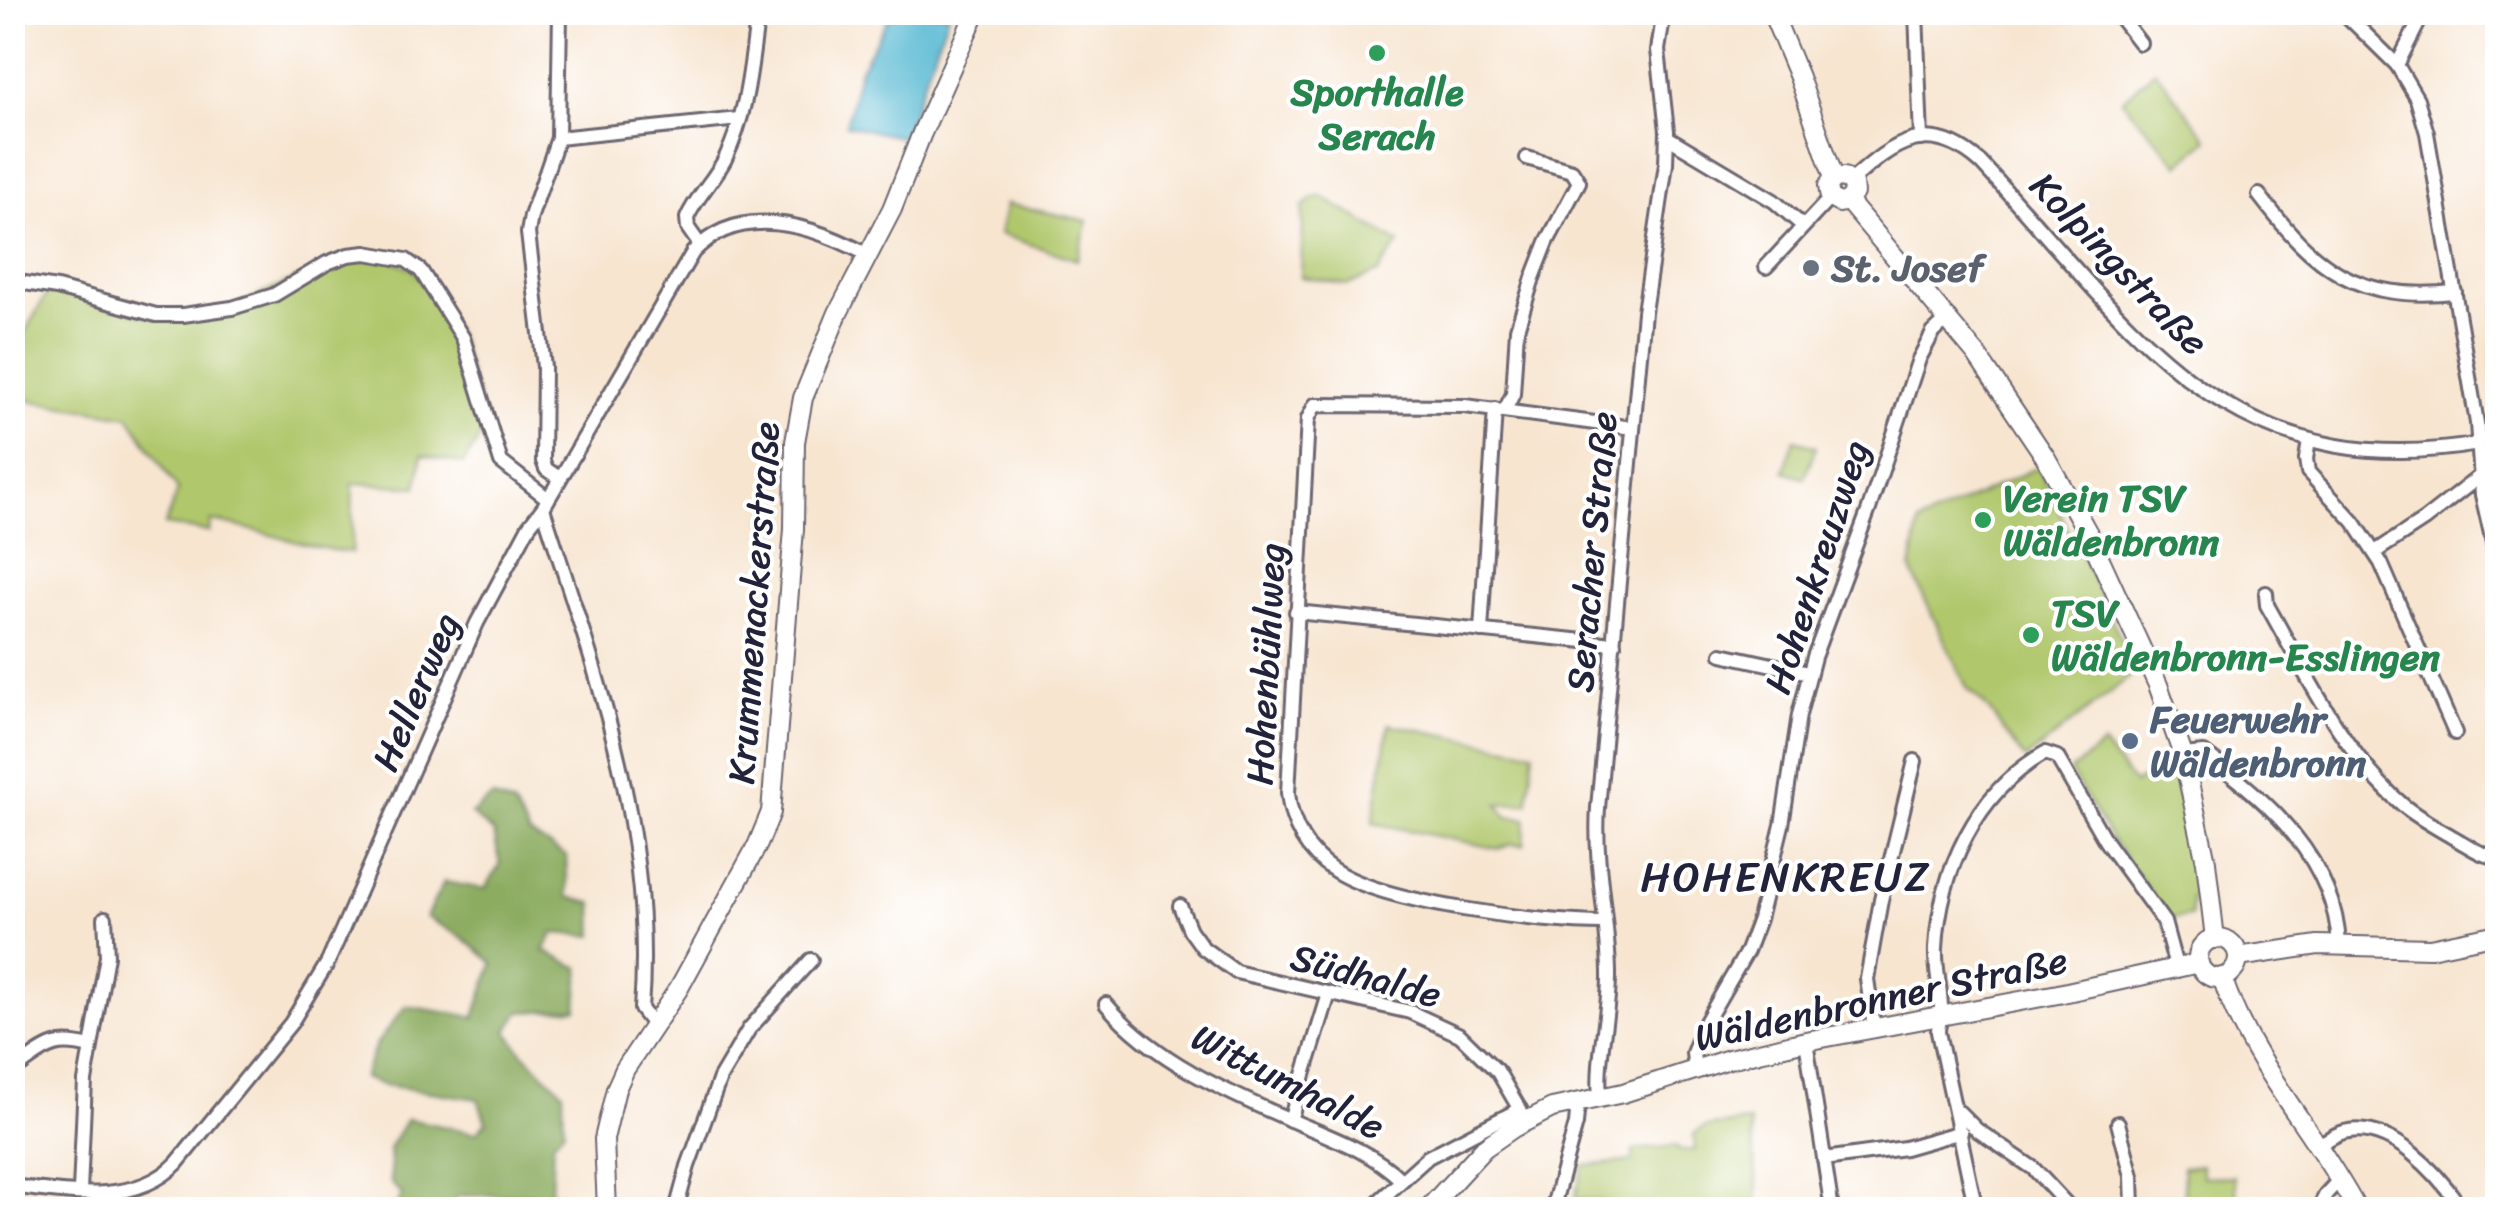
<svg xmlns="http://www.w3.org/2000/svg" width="2510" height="1222" font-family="Sriracha,sans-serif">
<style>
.green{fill:#b0c76c;stroke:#697454;stroke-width:2.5}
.forest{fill:#8cac60;stroke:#57674e;stroke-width:2.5}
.water{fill:#54b8d2;stroke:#3b6d86;stroke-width:2.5}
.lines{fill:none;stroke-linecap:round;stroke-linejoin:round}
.street-casing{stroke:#6d666f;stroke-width:18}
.secondary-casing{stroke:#6d666f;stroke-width:22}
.street{stroke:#fff;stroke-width:12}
.secondary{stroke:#fff;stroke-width:18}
.leisure-dot{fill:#2e9e5b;stroke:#fff;stroke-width:4}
.worship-dot{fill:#6b7280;stroke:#fff;stroke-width:4}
.service-dot{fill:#5c6f8a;stroke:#fff;stroke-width:4}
.labels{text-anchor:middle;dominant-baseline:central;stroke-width:8;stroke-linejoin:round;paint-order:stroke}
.leisure-label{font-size:38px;font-weight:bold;fill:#27864d;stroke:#fff;text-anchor:start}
.street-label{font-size:38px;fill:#22223b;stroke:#fff}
.worship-label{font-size:38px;font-weight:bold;fill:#5b616d;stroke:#fff;text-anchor:start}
.service-label{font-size:38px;font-weight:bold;fill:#4e5e75;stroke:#fff;text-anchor:start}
.quarter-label{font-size:42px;letter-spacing:2.5px;fill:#22223b;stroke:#fff}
</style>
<rect width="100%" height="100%" fill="#fff"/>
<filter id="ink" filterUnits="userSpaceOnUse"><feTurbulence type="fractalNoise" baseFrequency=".01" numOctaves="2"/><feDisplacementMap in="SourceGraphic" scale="20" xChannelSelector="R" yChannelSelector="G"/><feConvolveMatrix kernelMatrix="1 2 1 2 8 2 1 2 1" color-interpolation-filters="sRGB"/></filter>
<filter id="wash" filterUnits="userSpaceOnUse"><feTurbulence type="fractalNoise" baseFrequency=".0048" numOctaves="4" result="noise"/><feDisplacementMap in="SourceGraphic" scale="40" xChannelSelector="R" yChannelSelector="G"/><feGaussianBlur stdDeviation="2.25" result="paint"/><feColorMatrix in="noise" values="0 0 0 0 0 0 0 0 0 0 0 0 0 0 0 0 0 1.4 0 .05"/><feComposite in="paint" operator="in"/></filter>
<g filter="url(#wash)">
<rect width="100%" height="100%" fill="#f7e5d0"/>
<!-- green -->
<g class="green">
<polygon points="2155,70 2208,139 2179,165 2122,100"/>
<polygon points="1316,197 1322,197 1399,243 1378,273 1348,285 1301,277 1303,206"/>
<polygon points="1006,204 1088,221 1077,260 999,234"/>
<path d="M342,259H390L413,269L458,336L486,428L463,464L422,455L417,487L353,483L352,552C304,549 259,528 211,521L209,532L165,525L178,490L129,416L13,398L12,354L47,294L52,291L155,318L216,314Z"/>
<polygon points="1795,439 1816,447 1804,478 1784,471"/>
<path d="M2038,467L2137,671L2026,759C2004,738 1993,707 1968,690L1911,570L1919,523Z"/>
<polygon points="1389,724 1534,752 1528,803 1498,804 1507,817 1526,818 1524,845 1511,844 1499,849 1373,823"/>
<polygon points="2103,745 2134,784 2173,757 2197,894 2191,897 2191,916 2169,919 2107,833 2070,771"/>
<polygon points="1750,1122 1758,1190 1755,1209 1608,1209 1609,1203 1575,1198 1583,1166 1633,1161 1633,1150 1677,1146 1678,1151 1695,1150 1694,1134 1705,1127"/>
<polygon points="2201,1165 2203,1177 2234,1176 2239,1209 2185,1209 2183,1167"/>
</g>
<!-- forest -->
<polygon class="forest" points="492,797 514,806 529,834 566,856 568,897 593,903 594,936 554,933 544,951 580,968 577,1009 520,1012 507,1031 522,1052 563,1092 564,1130 553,1142 551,1194 458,1196 449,1209 396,1209 402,1194 391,1183 389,1148 407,1119 476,1133 486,1122 478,1099 383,1085 363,1078 377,1043 406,1006 475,1017 493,963 463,938 426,917 444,882 485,889 500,865 494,833 471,814"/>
<!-- water -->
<polygon class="water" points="891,13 949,13 903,138 846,125 859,71"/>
</g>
<g filter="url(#ink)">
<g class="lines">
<!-- street casing -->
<g class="street-casing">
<g id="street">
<polyline points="1916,12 1921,139"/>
<polyline points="2116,12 2140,43"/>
<polyline points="2343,12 2397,65"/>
<polyline points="2424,12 2397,65 2417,99 2427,133 2477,423 2482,495 2498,564"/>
<polyline points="1667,137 1774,201 1803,226"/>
<polyline points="558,138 739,119"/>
<path d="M1851,181C1894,142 1929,117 1981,163C2132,326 2224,487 2479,444"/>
<path d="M2259,195C2316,269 2356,302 2455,292"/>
<path d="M700,245L688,228L687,218C696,197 714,180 725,159C748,113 751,62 758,12"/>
<polyline points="1766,267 1830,198"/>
<polyline points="12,281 57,288 156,315 183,315 232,308 274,295 327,263 348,255 366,253 406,260 421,271 463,338 501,462 547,498"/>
<polyline points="1505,410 1513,394 1517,329 1533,278 1547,242 1579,182 1572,171 1527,158"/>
<polyline points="2309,440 2306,459 2308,472 2354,522 2381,563 2455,733"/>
<polyline points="559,478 546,469 543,461 544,367 528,233 531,216 558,138 560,12"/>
<path d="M543,508C596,672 655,834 641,1009L654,1026"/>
<polyline points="2375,552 2424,520 2498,462"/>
<path d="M2266,593L2267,605C2304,670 2346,758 2404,806C2420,819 2439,829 2456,839C2469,846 2483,857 2498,857"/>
<polyline points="1296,612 1614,644"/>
<polyline points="1481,631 1495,409"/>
<polyline points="1722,654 1809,673"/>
<path d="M2183,755L2204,753C2269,802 2335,859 2339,945"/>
<polyline points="1180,906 1190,930 1203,948 1236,972 1410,1012 1460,1035 1498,1072 1526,1120"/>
<path d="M1604,923C1541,923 1385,904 1334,870C1307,853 1291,825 1288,793L1308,419L1315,405L1465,406L1633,428"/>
<path d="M1106,1004C1153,1060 1228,1093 1293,1121C1330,1137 1371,1151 1400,1179"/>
<polyline points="1874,1027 1867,979 1881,900 1915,761"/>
<polyline points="1806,1041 1832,1210"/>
<polyline points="1695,1070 1693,1053 1703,1027 1747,951 1759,919 1782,825 1799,715 1814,657 1869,509 1919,359 1933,333 1949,318"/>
<path d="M12,1071C43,1052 50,1036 89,1047"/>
<path d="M1600,1098C1596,1056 1610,1014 1609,972C1608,917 1594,864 1598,808L1644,312L1666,164L1667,131L1658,50L1664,12"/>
<polyline points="1959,1112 1977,1130 2033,1168 2072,1210"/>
<polyline points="1290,1120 1329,994"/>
<polyline points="2118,1123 2132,1176 2133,1210"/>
<path d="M2320,1144C2329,1139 2338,1132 2349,1131C2393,1124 2437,1173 2459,1205"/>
<polyline points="1824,1159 1905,1148 1961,1132"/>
<path d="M12,1186C66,1193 136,1206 177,1163L291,1023L328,962L477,623L529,526L543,508L693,252C742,201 814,226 868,255"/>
<polyline points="80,1191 85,1081 107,956 105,918"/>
<polyline points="676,1210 688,1166 720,1078 749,1029 811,960"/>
<polyline points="1369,1210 1428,1157 1520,1109"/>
<polyline points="1552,1210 1576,1124 1578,1102"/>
<path d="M1976,1210L1938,1032C1938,1024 1942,1017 1941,1009C1941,989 1935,969 1936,948C1940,871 1976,792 2045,753L2057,757L2106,842L2164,922L2177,970"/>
<polyline points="2318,1210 2326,1194 2340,1179"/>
</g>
</g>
<!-- secondary casing -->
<g class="secondary-casing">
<g id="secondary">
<polyline points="1772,12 1799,77 1834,178"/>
<polyline points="1834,178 1828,186 1830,198 1839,203 1848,201"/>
<polyline points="1834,178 1844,177 1853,184 1854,193 1848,201"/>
<polyline points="1848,201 1976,354 2046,458 2089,535 2158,685 2183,755 2206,862 2215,939"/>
<circle cx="2218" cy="958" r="20"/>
<polyline points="2238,957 2318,945 2430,948 2498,934"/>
<path d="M2222,977C2250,1064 2314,1129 2357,1210"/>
<polyline points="607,1210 604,1139 616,1089 625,1069 679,988 758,844 771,812 794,529 795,442 803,398 838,313 892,209 922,133 976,12"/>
<polyline points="1427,1210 1484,1148 1513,1128 1552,1108 1623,1093 1729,1059 1806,1041 2058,994 2199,963"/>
</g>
</g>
<!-- street -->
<use href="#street" class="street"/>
<!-- secondary -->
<use href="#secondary" class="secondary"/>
</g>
</g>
<!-- markers -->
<g class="leisure-dot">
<circle cx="1377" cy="53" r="10"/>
<circle cx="1983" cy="520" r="10"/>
<circle cx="2031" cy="635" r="10"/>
</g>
<circle class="worship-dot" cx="1811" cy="268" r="10"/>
<circle class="service-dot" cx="2130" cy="741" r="10"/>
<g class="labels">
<!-- leisure labels -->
<g class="leisure-label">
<text x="1377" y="92" text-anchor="middle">Sporthalle<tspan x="1377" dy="44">Serach</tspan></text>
<text x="2003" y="498">Verein TSV<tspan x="2003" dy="44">Wäldenbronn</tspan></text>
<text x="2051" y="613">TSV<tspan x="2051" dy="44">Wäldenbronn-Esslingen</tspan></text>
</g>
<!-- street labels -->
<g class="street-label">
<text transform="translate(2119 264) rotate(46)">Kolpingstraße</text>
<text transform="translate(1592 552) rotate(-85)">Seracher Straße</text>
<text transform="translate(1817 567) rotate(-72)">Hohenkreuzweg</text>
<text transform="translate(754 603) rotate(-86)">Krummenackerstraße</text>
<text transform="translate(1266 664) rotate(-87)">Hohenbühlweg</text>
<text transform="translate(416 692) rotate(-67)">Hellerweg</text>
<text transform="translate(1366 976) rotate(15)">Südhalde</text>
<text transform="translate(1881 999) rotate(-12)">Wäldenbronner Straße</text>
<text transform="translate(1288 1082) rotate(27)">Wittumhalde</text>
</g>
<!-- worship labels -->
<g class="worship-label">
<text x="1831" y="268">St. Josef</text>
</g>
<!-- service labels -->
<g class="service-label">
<text x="2150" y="719">Feuerwehr<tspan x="2150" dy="44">Wäldenbronn</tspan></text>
</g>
<!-- quarter labels -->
<g class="quarter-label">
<text x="1786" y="877">HOHENKREUZ</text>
</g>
</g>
<!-- margin -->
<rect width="2510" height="1222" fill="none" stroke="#fff" stroke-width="50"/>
</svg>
